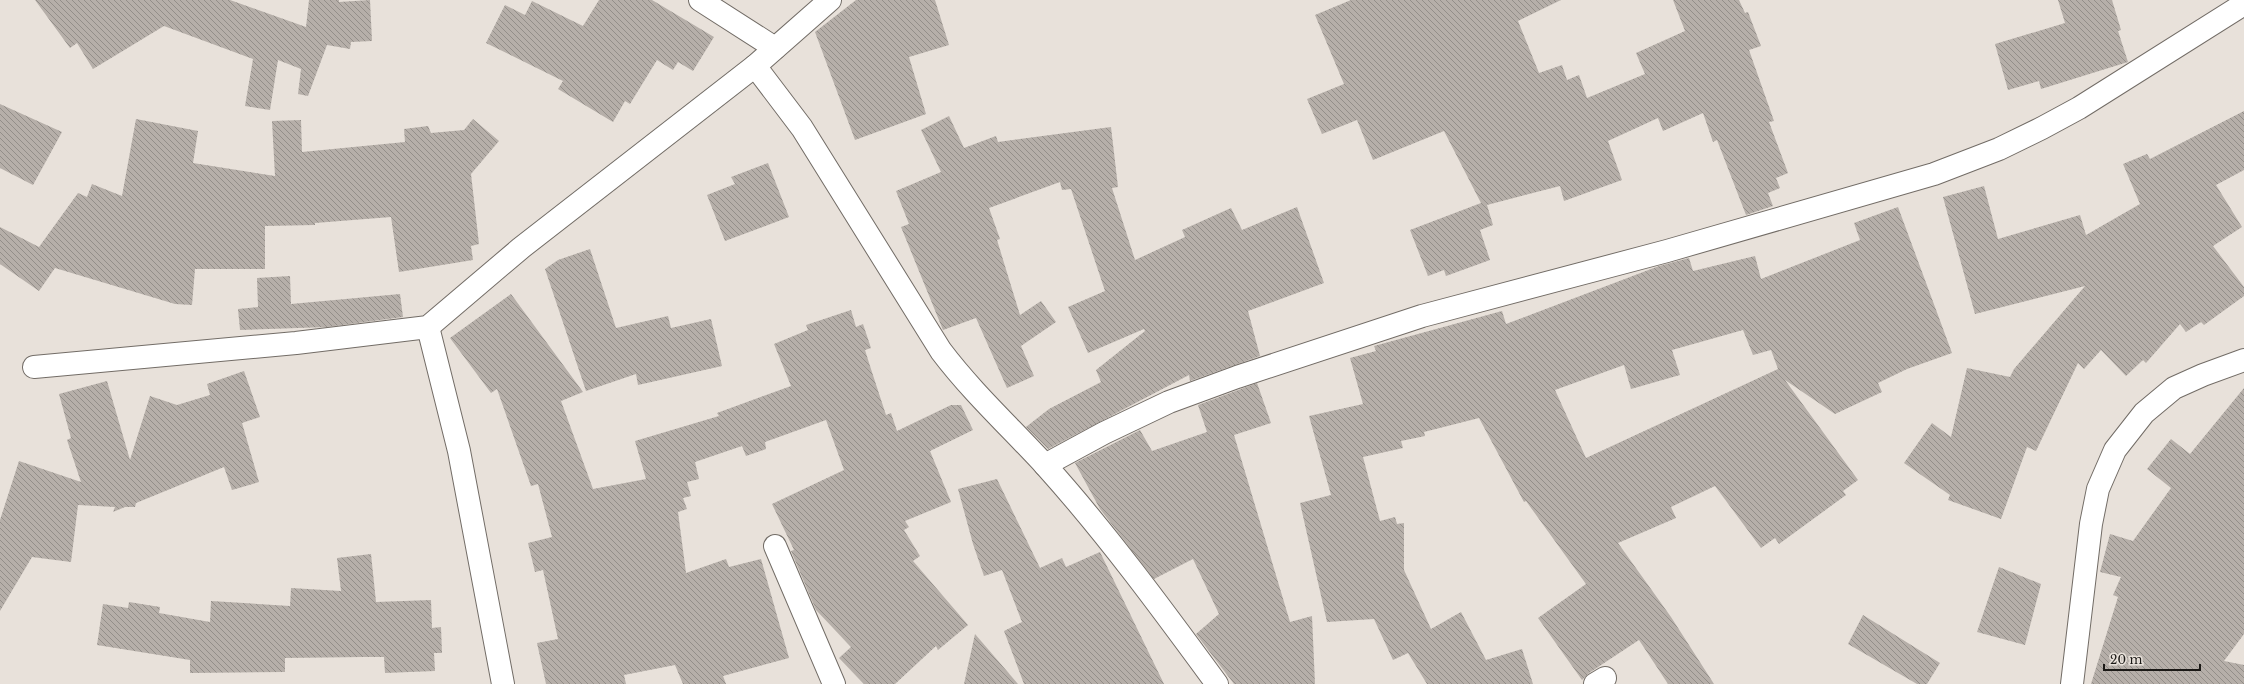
<svg xmlns="http://www.w3.org/2000/svg" width="2244" height="684" font-family="'Libre Baskerville',serif">
<style>
.building{fill:url(#building-back-hatch);fill-rule:evenodd}
.lines{fill:none;stroke-linecap:round;stroke-linejoin:round}
.street-casing{stroke:#726c66;stroke-width:24}
.street{stroke:#fff;stroke-width:22}
</style>
<defs>
<pattern id="building-back-hatch" width="6" height="6" patternUnits="userSpaceOnUse"><rect width="6" height="6" fill="#b6afa9"/><path d="M-1 5l2 2M0 0l6 6M5-1l2 2" fill="none" stroke="#938e89"/></pattern>
</defs>
<rect width="100%" height="100%" fill="#e8e1da"/>
<!-- building -->
<g class="building">
<polygon points="35,0 230,0 306,27 309,0 339,0 339,2 370,0 372,41 351,42 350,49 327,45 308,96 298,94 301,69 278,60 270,110 245,106 253,59 164,26 93,69 77,43 70,48"/>
<polygon points="599,0 652,0 714,37 693,71 678,62 673,70 657,60 630,104 625,101 613,122 558,89 563,81 486,43 505,5 525,15 532,1 583,26"/>
<polygon points="856,0 935,0 949,45 909,57 926,114 855,140 815,32"/>
<polygon points="1351,0 1561,0 1518,21 1539,73 1562,65 1567,80 1579,75 1587,98 1645,74 1636,53 1685,31 1673,0 1739,0 1745,13 1748,12 1761,46 1749,50 1774,121 1769,122 1788,173 1776,178 1780,188 1768,193 1773,206 1746,215 1717,140 1713,142 1703,113 1663,131 1658,118 1608,141 1622,180 1564,201 1560,186 1487,205 1493,225 1480,230 1490,260 1446,276 1444,270 1428,276 1410,230 1481,203 1444,131 1373,160 1357,120 1322,134 1307,99 1344,84 1315,15"/>
<polygon points="2058,0 2112,0 2121,30 2118,31 2128,62 2041,89 2039,81 2008,90 1995,44 2065,23"/>
<polygon points="0,104 62,132 33,185 0,168"/>
<polygon points="2244,111 2244,170 2216,185 2242,227 2213,246 2244,287 2244,296 2204,325 2201,322 2186,332 2180,324 2146,363 2143,360 2126,376 2101,350 2084,369 2078,363 2036,451 2027,447 2001,519 1948,500 1950,495 1904,463 1932,423 1951,437 1967,368 2010,377 2014,369 2085,286 1975,314 1943,197 1984,186 1998,239 2080,215 2086,235 2140,204 2123,164 2147,154 2150,159"/>
<polygon points="949,116 964,148 996,136 998,142 1111,127 1118,187 1112,188 1135,260 1185,237 1182,230 1231,208 1242,230 1297,207 1324,283 1248,311 1260,356 1190,381 1189,375 1048,449 1026,427 1049,409 1101,382 1096,370 1145,331 1144,329 1088,353 1068,307 1105,291 1071,189 1062,190 1060,182 989,208 1000,239 997,240 1020,315 1041,301 1056,322 1021,346 1034,376 1007,388 976,318 943,330 901,227 909,224 896,191 941,172 921,130"/>
<polygon points="136,119 198,131 193,163 275,176 272,121 301,120 302,152 405,142 404,129 428,126 431,133 464,130 473,119 499,141 471,174 479,244 471,246 473,260 399,272 391,217 315,223 315,225 265,226 265,269 195,269 192,305 175,304 55,268 39,291 0,264 0,227 39,247 78,193 87,197 92,184 122,196"/>
<polygon points="768,163 789,217 725,241 707,195 735,184 731,177"/>
<path d="M1898,207L1952,353L1907,369L1878,383L1882,392L1835,414L1785,380L1858,480L1843,491L1846,495L1779,544L1775,538L1761,548L1715,486L1671,507L1676,518L1618,543L1671,617L1714,684H1668L1639,640L1589,673L1582,680L1538,618L1586,584L1526,501L1524,502L1479,418L1424,432L1425,436L1401,441L1403,448L1363,457L1380,521L1395,517L1397,524L1404,523V570L1431,629L1461,612L1486,660L1522,649L1533,684H1427L1408,653L1393,660L1374,619L1327,622L1300,503L1331,495L1309,416L1363,404L1350,358L1376,351L1374,346L1502,311L1506,324L1659,266L1689,258L1693,271L1755,256L1761,279L1860,240L1854,223ZM1743,330L1753,355L1771,350L1778,369L1586,458L1555,390L1624,365L1631,389L1680,375L1672,350Z"/>
<polygon points="590,249 616,328 668,316 671,328 711,319 722,366 638,385 636,374 586,391 545,269 558,260"/>
<polygon points="290,276 291,304 400,294 403,317 327,327 240,330 238,309 258,307 257,278"/>
<polygon points="511,294 583,392 561,401 593,489 646,479 635,441 719,416 717,413 791,386 774,344 808,330 806,325 851,310 856,327 863,324 871,348 865,350 870,366 886,415 891,413 897,431 951,405 961,405 973,430 930,451 951,502 905,521 909,527 904,530 920,556 913,561 968,625 938,650 936,646 895,684 864,684 839,658 851,647 816,610 791,551 794,550 772,504 844,470 826,420 765,442 766,449 746,456 742,446 695,462 699,479 687,482 691,496 683,498 687,509 678,512 686,573 726,559 729,567 761,559 789,658 723,676 726,684 683,684 675,665 624,675 626,684 546,684 537,643 558,639 543,570 535,572 528,543 552,537 538,484 531,486 497,389 491,393 450,338"/>
<polygon points="244,371 260,417 242,423 259,482 232,490 224,467 136,503 135,507 125,507 113,512 115,507 78,505 71,562 32,557 0,611 0,520 19,461 81,482 67,440 71,438 59,394 107,381 130,460 150,396 177,405 210,395 207,384"/>
<polygon points="1257,383 1271,423 1234,435 1290,622 1312,616 1315,684 1234,684 1196,634 1219,614 1193,559 1154,579 1100,509 1075,463 1140,430 1152,451 1207,432 1198,405"/>
<polygon points="2244,388 2244,634 2224,661 2244,665 2244,684 2091,684 2118,597 2113,595 2121,577 2100,572 2110,534 2133,541 2171,488 2147,469 2171,439 2190,454"/>
<polygon points="997,479 1040,568 1062,558 1066,567 1100,552 1164,684 1024,684 1004,631 1022,622 1002,570 984,576 973,544 958,489"/>
<polygon points="371,554 376,602 431,600 432,628 441,627 442,653 434,653 435,671 385,673 384,657 363,657 285,658 285,672 190,673 190,660 97,645 103,604 128,608 129,602 160,607 159,613 210,622 211,601 290,606 291,588 341,591 337,558"/>
<polygon points="1999,567 2041,584 2025,645 1977,632"/>
<polygon points="1863,615 1940,663 1927,684 1917,684 1848,644"/>
<polygon points="975,634 1018,684 964,684"/>
</g>
<g class="lines">
<!-- street casing -->
<g class="street-casing">
<g id="street">
<polyline points="700,0 775,48"/>
<path d="M755,66L802,128L941,351C972,392 1010,427 1045,465C1107,534 1162,609 1217,684"/>
<polyline points="428,327 459,451 503,684"/>
<polyline points="34,367 296,343 428,327 521,248 755,66 830,0"/>
<polyline points="1045,465 1104,433 1169,402 1237,377 1422,316 1667,251 1934,174 1999,149 2042,128 2079,108 2244,4"/>
<polyline points="775,546 834,684"/>
<polyline points="1595,684 1605,678"/>
<polyline points="2072,684 2091,524 2098,489 2115,450 2144,413 2174,388 2203,375 2244,360"/>
</g>
</g>
<!-- street -->
<use href="#street" class="street"/>
</g>
<!-- scale -->
<path d="M2104 664v6h96v-6" fill="none" stroke="#1b1916" stroke-width="2"/>
<text x="2110" y="664" font-size="12" fill="#1b1916" stroke="#e8e1da" stroke-width="3" paint-order="stroke">20 m</text>
</svg>
